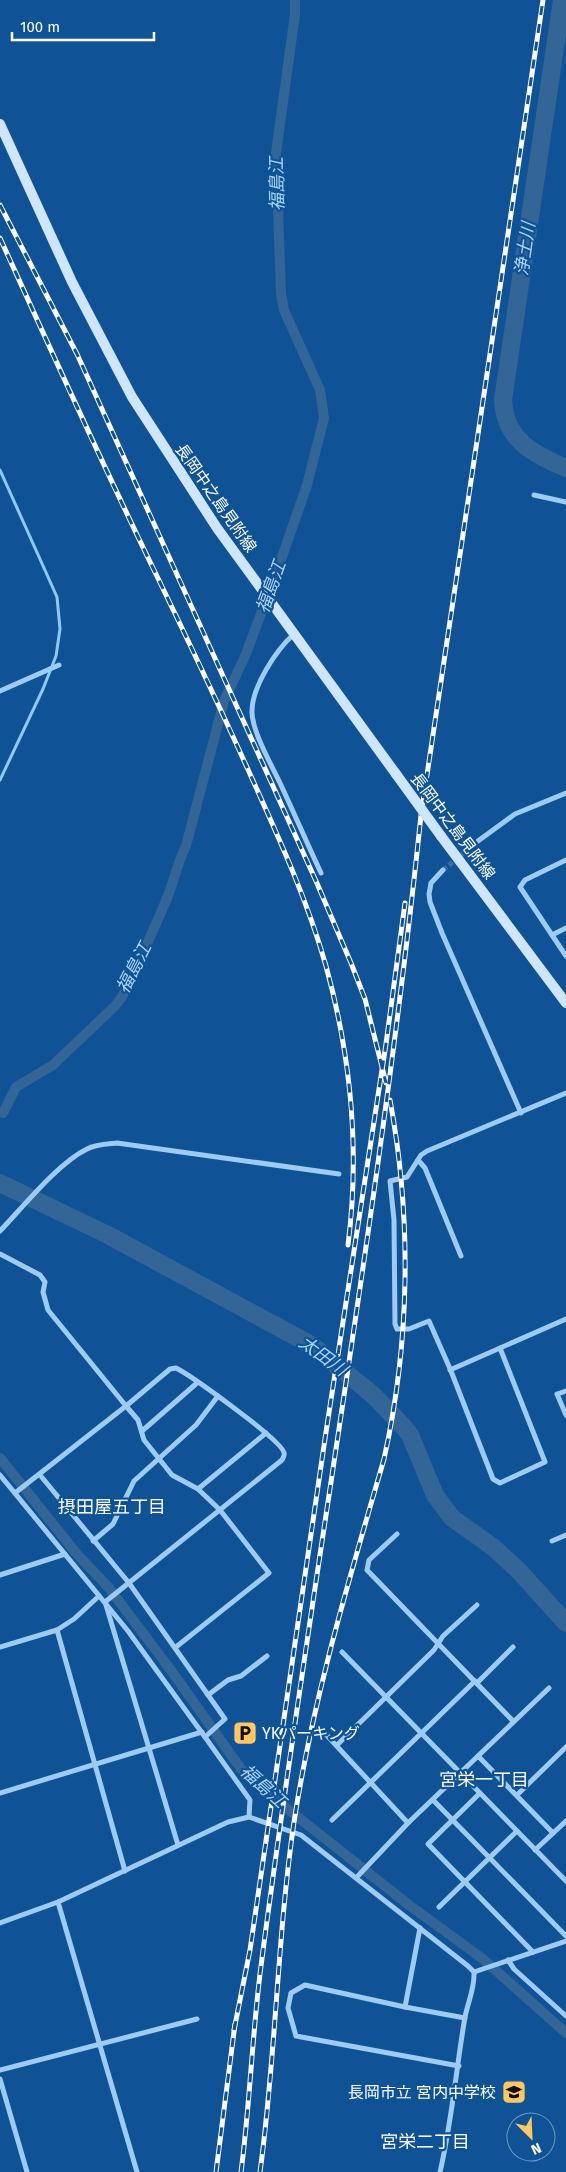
<svg xmlns="http://www.w3.org/2000/svg" width="566" height="2172" font-family="'Fira Sans','Noto Sans JP',sans-serif">
<style>
.lines{fill:none;stroke-linecap:round;stroke-linejoin:round}
.stream{stroke:#8fc7f8;stroke-width:3}
.canal{stroke:#336596;stroke-width:10}
.river{stroke:#336596;stroke-width:18}
.street-tunnel{stroke:#336da6;stroke-width:5;stroke-dasharray:5 2.5;stroke-linecap:butt}
.street{stroke:#9ecbf4;stroke-width:5}
.secondary{stroke:#cee6fd;stroke-width:10}
.rail-casing{stroke:#fff;stroke-width:5}
.rail{stroke:#0f5396;stroke-width:3;stroke-dasharray:9;stroke-linecap:butt}
.secondary-bridge{stroke:#cee6fd;stroke-width:10}
.labels{text-anchor:middle;dominant-baseline:central;stroke-width:4.5;stroke-linejoin:round;paint-order:stroke}
.street-label{font-size:16px;fill:#fff;stroke:#0f5396}
.poi-label{font-size:16px;fill:#fff;stroke:#0f5396;text-anchor:start}
.water-label{font-size:18px;font-style:italic;fill:#aad5fb;stroke:#0f5396}
.neighbourhood-label{font-size:18px;fill:#fff;stroke:#0f5396}
</style>
<rect width="100%" height="100%" fill="#0f5396"/>
<g class="lines">
<!-- stream -->
<polyline class="stream" points="0,470 57,597 60,629 56,656 43,689 0,780"/>
<!-- canal -->
<g class="canal">
<path d="M3,1113L16,1087L53,1065L115,1006L122,997C138,962 155,929 169,893C175,877 178,861 186,846L224,701L246,654L282,557L307,485L324,418L320,390L284,310L281,294L276,153L295,14V0"/>
<polyline points="0,1458 77,1554 109,1588 173,1673 246,1776 409,1905 483,1959 566,2033"/>
</g>
<!-- river -->
<g class="river">
<path d="M562,0L503,400C505,440 533,454 566,468"/>
<polyline points="0,1183 108,1235 313,1346 373,1395 403,1426 410,1435 435,1495 452,1518 493,1547 519,1571 566,1623"/>
</g>
<!-- street-tunnel -->
<polyline class="street-tunnel" points="443,870 478,841"/>
<!-- street -->
<g class="street">
<polyline points="534,495 566,502"/>
<path d="M294,634C276,650 251,688 252,713C253,733 271,764 280,783C294,813 307,843 321,873"/>
<polyline points="0,691 59,665"/>
<polyline points="478,841 515,814 566,793"/>
<polyline points="566,860 525,880 520,887 566,956"/>
<polyline points="443,870 431,883 429,894 430,902 442,933 521,1113"/>
<polyline points="552,935 566,928"/>
<polyline points="418,1160 425,1168 461,1256"/>
<path d="M0,1231C23,1207 58,1163 87,1149C96,1144 107,1144 117,1143L339,1174"/>
<polyline points="0,1254 40,1275 45,1282 43,1292 48,1310 126,1406 15,1493"/>
<polyline points="500,1348 545,1462 500,1483 493,1479 451,1371 429,1321 409,1329 397,1329 395,1324 394,1220 390,1181 407,1177 421,1155 427,1151 566,1093"/>
<polyline points="450,1370 566,1319"/>
<polyline points="566,1391 557,1394 566,1415"/>
<polyline points="142,1431 197,1383"/>
<polyline points="0,1475 128,1631 205,1737 250,1800 249,1817"/>
<polyline points="40,1475 129,1583 225,1719 205,1737"/>
<polyline points="198,1489 266,1433"/>
<polyline points="397,1534 369,1560 367,1570 513,1721"/>
<polyline points="93,1541 113,1524 134,1481 196,1425 218,1396"/>
<polyline points="552,1541 566,1535"/>
<polyline points="0,1575 65,1554"/>
<path d="M105,1602L282,1460C283,1458 285,1455 284,1453C283,1441 190,1375 176,1368L170,1369L126,1406L138,1420L144,1440L172,1475L198,1489L220,1510L269,1573L176,1647"/>
<polyline points="106,1605 178,1845"/>
<polyline points="57,1630 125,1871"/>
<polyline points="0,1647 57,1630 74,1619 99,1596"/>
<polyline points="342,1652 566,1881"/>
<polyline points="477,1683 513,1647"/>
<polyline points="208,1695 228,1680 241,1676 267,1656"/>
<polyline points="320,1728 408,1823"/>
<polyline points="337,1745 434,1650 443,1636 477,1605"/>
<polyline points="478,1756 553,1833"/>
<polyline points="0,1793 202,1732"/>
<polyline points="480,1793 428,1844 533,1952"/>
<polyline points="517,1795 566,1747"/>
<polyline points="433,1800 566,1936"/>
<polyline points="332,1820 475,1681"/>
<polyline points="535,1850 566,1821"/>
<polyline points="356,1878 408,1823 549,1688"/>
<polyline points="58,1902 137,2172"/>
<polyline points="439,1907 517,1831"/>
<polyline points="0,1923 58,1902 228,1822 249,1817 301,1835 468,1966 474,1972"/>
<polyline points="508,1960 514,1969 566,2016"/>
<polyline points="405,2007 420,1928"/>
<polyline points="459,2066 296,2036 288,2008 291,1993 305,1985 405,2007 465,2018"/>
<polyline points="0,2070 197,2019"/>
<polyline points="0,2079 27,2172"/>
<path d="M440,2172C452,2121 456,2069 465,2017C468,2002 475,1987 474,1972L566,1941"/>
</g>
<!-- secondary -->
<g class="secondary">
<polyline points="0,124 72,282 132,397 217,528 396,774"/>
<polyline points="441,836 566,1003"/>
</g>
<!-- rail casing -->
<g class="rail-casing">
<g id="rail">
<polyline points="0,205 77,354 316,881 351,963 365,999 386,1083"/>
<path d="M0,238C50,348 100,459 153,568C186,636 219,705 250,774C278,836 307,899 326,966C351,1057 360,1151 348,1245"/>
<polyline points="234,2030 250,1950 326,1432 386,1044 405,903"/>
<polyline points="216,2172 235,2024"/>
<path d="M241,2172C250,2104 252,2035 261,1966C311,1582 381,1200 421,815L543,0"/>
<path d="M260,2172C276,2056 277,1938 294,1822C313,1698 349,1580 384,1459C410,1342 412,1219 390,1100"/>
</g>
</g>
<!-- rail -->
<use href="#rail" class="rail"/>
<!-- secondary-bridge -->
<polyline class="secondary-bridge" points="396,774 441,836"/>
</g>
<!-- icons -->
<defs>
<g id="parking-square" transform="scale(1.25)"><rect x="-9" y="-9" width="18" height="18" rx="4" fill="#ffc761" stroke="#0f5396"/><path d="M-3.5-5.5H1a3.5 3.5 0 0 1 0 7H-1V5.5H-3.5ZM-1-3.4V-.6H.8a1.4 1.4 0 0 0 0-2.8Z" fill="#111"/></g>
<g id="school-square" transform="scale(1.25)"><rect x="-9" y="-9" width="18" height="18" rx="4" fill="#ffc761" stroke="#0f5396"/><path d="M0-5L7-2L0 1L-7-2ZM-4 1L0 2.5L4 1V4Q0 6-4 4Z" fill="#111"/></g>
</defs>
<g fill-rule="evenodd">
<use href="#parking-square" x="245" y="1733"/>
<use href="#school-square" x="514" y="2092"/>
</g>
<g class="labels">
<!-- street labels -->
<g class="street-label">
<text transform="translate(216 498) rotate(55)">長岡中之島見附線</text>
<text transform="translate(453 826) rotate(53)">長岡中之島見附線</text>
</g>
<!-- poi labels -->
<g class="poi-label">
<text x="262" y="1733">YKパーキング</text>
<text x="496" y="2092" text-anchor="end">長岡市立 宮内中学校</text>
</g>
<!-- water labels -->
<g class="water-label">
<text transform="translate(277 184) rotate(-91)">福島江</text>
<text transform="translate(525 249) rotate(-82)">浄土川</text>
<text transform="translate(271 587) rotate(-70)">福島江</text>
<text transform="translate(134 968) rotate(-63)">福島江</text>
<text transform="translate(323 1356) rotate(36)">太田川</text>
<text transform="translate(263 1786) rotate(42)">福島江</text>
</g>
<!-- neighbourhood labels -->
<g class="neighbourhood-label">
<text x="112" y="1507">摂田屋五丁目</text>
<text x="484" y="1780">宮栄一丁目</text>
<text x="425" y="2142">宮栄二丁目</text>
</g>
</g>
<!-- north arrow -->
<g transform="translate(531 2137) rotate(156)"><circle r="24" fill="#0f5396" stroke="#6f98c0"/>
<path d="M0-4L9 19L0 12L-9 19Z" fill="#ffc761"/>
<text y="-8" font-size="14" font-weight="bold" text-anchor="middle" fill="#ffffff">N</text>
</g>
<!-- scale -->
<path d="M12 32v8h142v-8" fill="none" stroke="#ffffff" stroke-width="2.5"/>
<text x="20" y="32" font-size="15" fill="#ffffff" stroke="#0f5396" stroke-width="4" paint-order="stroke">100 m</text>
</svg>
